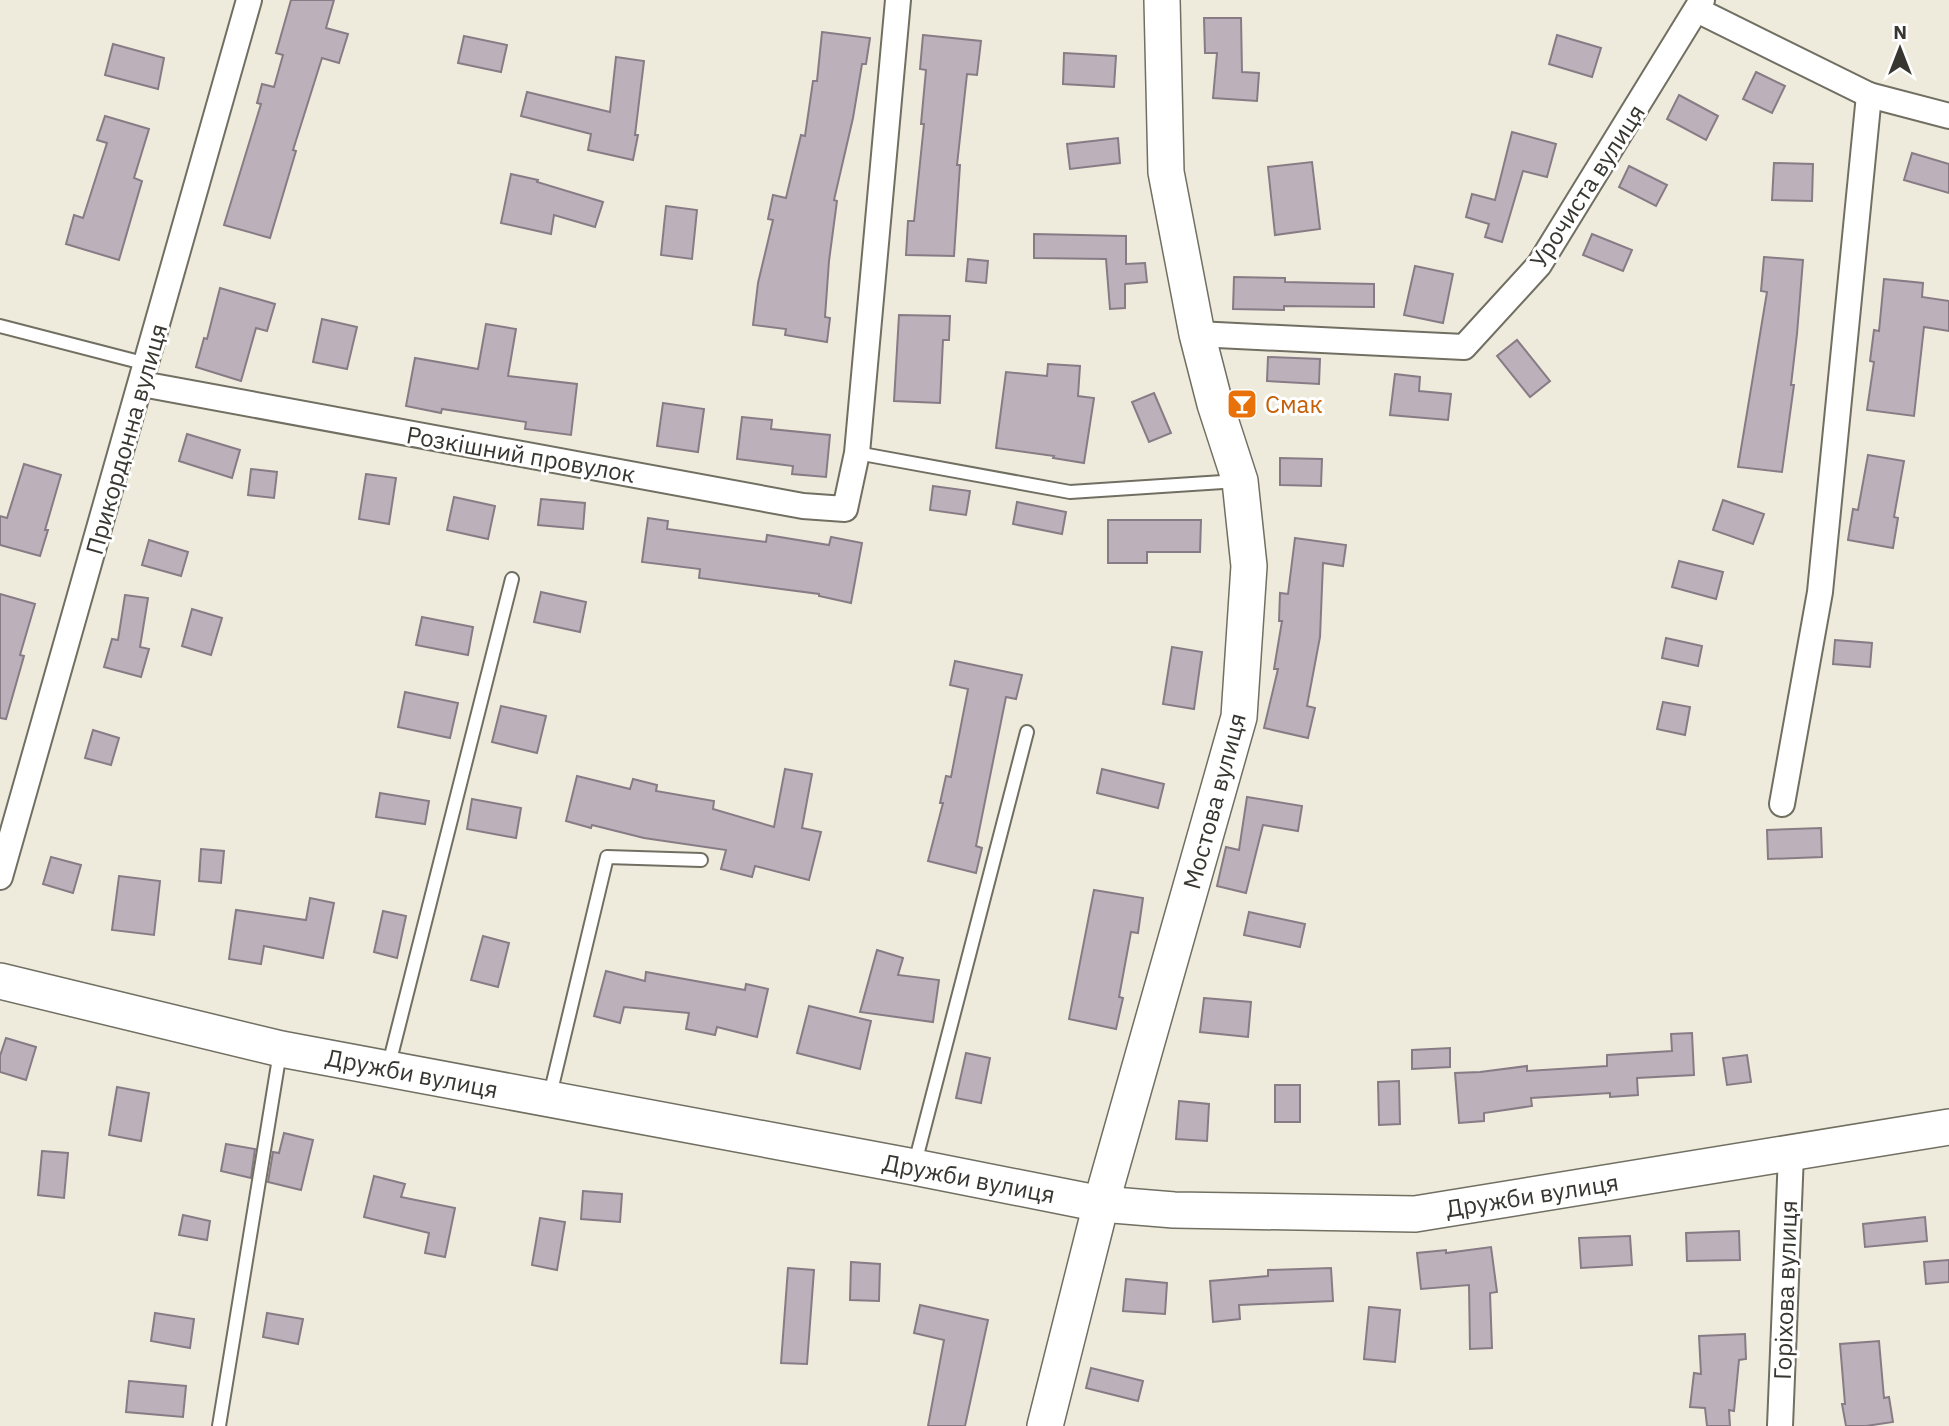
<svg xmlns="http://www.w3.org/2000/svg" width="1949" height="1426" font-family="'IBM Plex Sans',sans-serif">
<style>
.building{fill:#bcb0ba;stroke:#877c85;stroke-width:2}
.lines{fill:none;stroke-linecap:round;stroke-linejoin:round}
.lane-casing{stroke:#716f62;stroke-width:16}
.street-casing{stroke:#716f62;stroke-width:28}
.secondary-casing{stroke:#716f62;stroke-width:38}
.lane{stroke:#fff;stroke-width:12}
.street{stroke:#fff;stroke-width:24}
.secondary{stroke:#fff;stroke-width:35}
.labels{text-anchor:middle;dominant-baseline:central;stroke-width:6;stroke-linejoin:round;paint-order:stroke}
.street-label{font-size:24px;fill:#373630;stroke:#fff}
.food-label{font-size:24px;fill:#c56008;stroke:#fff;text-anchor:start}
</style>
<rect width="100%" height="100%" fill="#eeebdc"/>
<!-- building -->
<g class="building">
<polygon points="291,0 334,0 326,28 348,34 339,63 322,58 293,150 296,151 270,238 224,225 261,104 257,103 262,84 274,87 283,55 276,53"/>
<polygon points="1204,18 1241,18 1242,72 1259,73 1257,101 1213,98 1217,53 1205,53"/>
<polygon points="822,32 870,38 866,64 862,64 853,118 834,200 837,201 829,261 825,317 830,318 827,342 785,335 786,329 753,325 758,283 773,220 768,219 773,195 786,198 801,135 805,136 813,81 817,81"/>
<polygon points="923,35 981,41 977,75 967,74 957,165 960,165 954,256 906,255 908,221 914,221 924,124 921,124 926,70 920,69"/>
<polygon points="1557,35 1601,48 1592,77 1549,64"/>
<polygon points="464,36 507,45 501,72 458,63"/>
<polygon points="113,44 164,58 158,89 105,75"/>
<polygon points="1064,53 1116,56 1114,87 1063,84"/>
<polygon points="616,57 644,61 635,135 638,135 633,160 588,150 591,134 521,116 527,92 610,112"/>
<polygon points="1756,72 1785,86 1772,113 1743,99"/>
<polygon points="1679,95 1718,116 1706,140 1667,119"/>
<polygon points="105,116 149,129 134,178 142,181 119,260 66,244 74,215 83,218 107,143 97,140"/>
<polygon points="1512,132 1556,144 1547,177 1523,171 1502,242 1485,237 1489,224 1466,217 1472,194 1495,200"/>
<polygon points="1118,138 1120,163 1070,169 1067,144"/>
<polygon points="1912,153 1949,164 1949,193 1904,180"/>
<polygon points="1312,162 1320,229 1275,235 1268,167"/>
<polygon points="1774,163 1813,164 1812,201 1772,200"/>
<polygon points="1629,166 1667,185 1656,206 1619,187"/>
<polygon points="511,174 538,180 537,182 603,202 595,227 554,215 551,234 501,223"/>
<polygon points="666,206 697,210 692,259 661,255"/>
<polygon points="1034,234 1126,236 1126,264 1145,263 1147,282 1125,284 1125,308 1110,309 1106,259 1034,258"/>
<polygon points="1592,234 1632,250 1623,271 1583,255"/>
<polygon points="1764,257 1803,260 1797,334 1791,385 1794,385 1782,472 1738,467 1767,292 1761,291"/>
<polygon points="968,259 988,261 986,283 966,281"/>
<polygon points="1415,266 1453,274 1443,323 1404,315"/>
<polygon points="1234,277 1285,278 1285,282 1374,284 1374,307 1284,306 1284,310 1233,309"/>
<polygon points="1884,279 1923,283 1922,297 1949,301 1949,331 1924,327 1914,416 1867,410 1874,362 1870,361 1874,330 1879,331"/>
<polygon points="220,288 275,304 267,331 256,328 241,381 196,367 204,338 207,339"/>
<polygon points="899,315 950,316 949,340 943,340 940,403 894,401"/>
<polygon points="322,319 357,327 347,369 313,362"/>
<polygon points="486,324 516,329 508,376 577,384 571,435 525,429 526,422 442,409 441,413 406,406 415,358 478,369"/>
<polygon points="1517,340 1550,381 1530,397 1497,356"/>
<polygon points="1268,357 1320,359 1319,384 1267,381"/>
<polygon points="1048,364 1080,366 1078,396 1094,398 1084,463 1053,458 1054,456 996,448 1006,372 1047,376"/>
<polygon points="1395,374 1420,377 1419,391 1451,394 1448,420 1390,415"/>
<polygon points="1154,393 1171,433 1149,442 1132,402"/>
<polygon points="663,403 704,409 698,452 657,446"/>
<polygon points="742,417 772,420 771,429 830,435 826,477 792,474 793,466 737,459"/>
<polygon points="187,434 240,450 232,478 179,461"/>
<polygon points="1868,455 1904,461 1894,517 1898,518 1893,548 1848,540 1853,509 1858,510"/>
<polygon points="1280,458 1322,459 1321,486 1280,485"/>
<polygon points="24,464 61,475 45,530 48,530 40,556 0,545 0,516 7,518"/>
<polygon points="251,469 277,472 274,498 248,495"/>
<polygon points="366,474 396,478 389,524 359,519"/>
<polygon points="933,486 970,491 966,515 930,510"/>
<polygon points="454,497 495,506 488,539 447,530"/>
<polygon points="541,499 585,503 583,529 538,525"/>
<polygon points="1723,500 1764,514 1753,544 1713,530"/>
<polygon points="1017,502 1066,512 1062,534 1013,524"/>
<polygon points="648,518 668,521 667,529 766,542 767,535 829,545 831,537 862,543 851,603 819,596 819,594 699,578 700,569 642,562"/>
<polygon points="1108,520 1201,520 1200,552 1147,552 1147,563 1108,563"/>
<polygon points="1295,538 1346,545 1343,566 1323,563 1320,637 1307,706 1315,708 1308,738 1264,728 1278,669 1274,669 1282,621 1279,621 1280,593 1288,594"/>
<polygon points="149,540 188,552 181,576 142,565"/>
<polygon points="1679,561 1723,572 1716,599 1672,587"/>
<polygon points="541,592 586,602 580,632 534,622"/>
<polygon points="0,594 35,604 20,655 24,656 6,719 0,718"/>
<polygon points="125,595 148,598 140,647 149,649 141,677 104,667 112,639 118,640"/>
<polygon points="192,609 222,618 211,655 182,646"/>
<polygon points="422,617 473,627 468,655 416,645"/>
<polygon points="1666,638 1702,646 1698,666 1662,658"/>
<polygon points="1835,640 1872,643 1870,667 1833,664"/>
<polygon points="1172,647 1202,652 1194,709 1163,704"/>
<polygon points="955,661 1022,675 1016,699 1006,697 976,846 982,848 976,873 928,861 943,803 940,803 946,776 951,777 968,689 950,685"/>
<polygon points="405,692 458,703 450,738 398,727"/>
<polygon points="1663,702 1690,707 1685,735 1657,729"/>
<polygon points="501,706 546,716 537,753 492,742"/>
<polygon points="93,730 119,738 111,765 85,758"/>
<polygon points="785,769 812,774 802,828 821,832 809,880 755,866 752,877 721,869 726,850 644,838 592,825 591,828 566,821 577,776 630,789 633,779 657,785 656,791 714,801 713,809 774,827"/>
<polygon points="1102,769 1164,784 1158,808 1097,793"/>
<polygon points="380,793 429,801 425,824 376,817"/>
<polygon points="1247,797 1302,806 1298,831 1263,825 1246,893 1217,886 1226,847 1239,850"/>
<polygon points="472,799 521,808 516,838 467,829"/>
<polygon points="1821,828 1822,857 1768,859 1767,830"/>
<polygon points="201,849 224,851 221,883 199,881"/>
<polygon points="51,857 81,865 73,893 43,884"/>
<polygon points="119,876 160,881 154,935 112,930"/>
<polygon points="1094,890 1143,898 1138,933 1131,932 1119,997 1123,998 1116,1029 1069,1019"/>
<polygon points="310,898 334,903 323,958 264,946 261,964 229,959 236,910 306,920"/>
<polygon points="383,911 406,916 397,958 374,952"/>
<polygon points="1249,912 1305,924 1300,947 1244,935"/>
<polygon points="483,936 509,943 498,987 471,980"/>
<polygon points="877,950 903,958 898,975 939,980 933,1022 860,1012"/>
<polygon points="606,971 645,981 646,972 745,990 746,984 768,989 757,1037 717,1027 715,1035 686,1029 689,1013 624,1007 620,1023 594,1016"/>
<polygon points="1204,998 1251,1002 1248,1037 1200,1032"/>
<polygon points="809,1006 871,1021 860,1069 797,1053"/>
<polygon points="1692,1033 1694,1075 1637,1078 1638,1095 1610,1097 1610,1093 1531,1098 1532,1106 1484,1113 1484,1121 1459,1123 1455,1073 1480,1072 1527,1066 1527,1071 1607,1066 1607,1055 1672,1051 1671,1034"/>
<polygon points="6,1038 36,1047 26,1080 0,1072 0,1056"/>
<polygon points="1450,1048 1450,1067 1412,1069 1412,1050"/>
<polygon points="966,1053 990,1058 981,1103 956,1098"/>
<polygon points="1747,1055 1751,1082 1727,1085 1723,1058"/>
<polygon points="1399,1081 1400,1124 1379,1125 1378,1082"/>
<rect x="1275" y="1085" width="25" height="37"/>
<polygon points="117,1087 149,1093 141,1141 109,1135"/>
<polygon points="1179,1101 1209,1104 1207,1141 1176,1139"/>
<polygon points="284,1133 313,1140 301,1190 268,1182 273,1152 279,1153"/>
<polygon points="226,1144 255,1149 251,1178 221,1171"/>
<polygon points="42,1151 68,1153 64,1198 38,1195"/>
<polygon points="374,1176 405,1184 401,1197 455,1208 445,1257 425,1253 429,1233 364,1217"/>
<polygon points="583,1191 622,1194 620,1222 581,1219"/>
<polygon points="183,1215 210,1221 207,1240 179,1235"/>
<polygon points="1925,1217 1927,1241 1865,1247 1863,1224"/>
<polygon points="540,1218 565,1222 557,1270 532,1265"/>
<polygon points="1739,1231 1740,1260 1687,1261 1686,1233"/>
<polygon points="1630,1236 1632,1265 1581,1268 1579,1238"/>
<polygon points="1491,1247 1497,1292 1490,1293 1492,1348 1470,1349 1469,1285 1421,1289 1417,1253 1446,1250 1446,1253"/>
<polygon points="1949,1260 1949,1282 1926,1284 1924,1262"/>
<polygon points="851,1262 880,1264 879,1301 850,1300"/>
<polygon points="788,1268 814,1270 807,1364 781,1363"/>
<polygon points="1331,1268 1333,1301 1239,1305 1240,1319 1213,1322 1210,1281 1268,1276 1268,1270"/>
<polygon points="1126,1279 1167,1283 1165,1314 1123,1311"/>
<polygon points="920,1305 988,1320 965,1426 928,1426 944,1340 914,1333"/>
<polygon points="1369,1307 1400,1310 1395,1362 1364,1359"/>
<polygon points="155,1313 194,1319 190,1348 151,1341"/>
<polygon points="267,1313 303,1319 298,1344 263,1337"/>
<polygon points="1745,1334 1746,1359 1739,1360 1734,1411 1729,1410 1730,1426 1707,1426 1705,1408 1690,1407 1694,1373 1701,1374 1699,1336"/>
<polygon points="1879,1341 1884,1398 1889,1397 1893,1422 1866,1426 1846,1426 1842,1404 1845,1404 1840,1344"/>
<polygon points="1091,1368 1143,1381 1138,1401 1086,1388"/>
<polygon points="129,1381 186,1386 183,1417 126,1412"/>
</g>
<g class="lines">
<!-- lane casing -->
<g class="lane-casing">
<g id="lane">
<polyline points="0,326 147,364"/>
<polyline points="857,453 1070,492 1238,481"/>
<polyline points="388,1068 512,579"/>
<polyline points="549,1099 607,857 701,860"/>
<polyline points="915,1163 1027,732"/>
<polyline points="219,1426 280,1052"/>
</g>
</g>
<!-- street casing -->
<g class="street-casing">
<g id="street">
<polyline points="1697,10 1869,95 1949,116"/>
<polyline points="1197,334 1464,347 1539,265 1702,0"/>
<polyline points="142,384 803,506 845,509 857,453 898,0"/>
<polyline points="1782,804 1820,592 1869,95"/>
<polyline points="0,877 249,0"/>
<polyline points="1780,1426 1791,1154"/>
</g>
</g>
<!-- secondary casing -->
<g class="secondary-casing">
<g id="secondary">
<polyline points="0,981 281,1049 914,1167 1101,1204 1174,1210 1415,1214 1949,1127"/>
<polyline points="1045,1426 1101,1204 1239,717 1249,566 1240,481 1215,404 1197,334 1166,172 1162,0"/>
</g>
</g>
<!-- lane -->
<use href="#lane" class="lane"/>
<!-- street -->
<use href="#street" class="street"/>
<!-- secondary -->
<use href="#secondary" class="secondary"/>
</g>
<!-- icons -->
<defs>
<g id="bar-square" transform="scale(1.575)"><rect x="-9" y="-9" width="18" height="18" rx="4" fill="#e8710a" stroke="#fff"/><path d="M-6-5H6L.8 .8V4.5H3.5V6h-7V4.5H-.8V.8Z" fill="#fff"/></g>
</defs>
<g fill-rule="evenodd">
<use href="#bar-square" x="1242" y="404"/>
</g>
<g class="labels">
<!-- street labels -->
<g class="street-label">
<text transform="translate(1587 186) rotate(-57)">Урочиста вулиця</text>
<text transform="translate(126 439) rotate(-74)">Прикордонна вулиця</text>
<text transform="translate(521 454) rotate(10)">Розкішний провулок</text>
<text transform="translate(1214 801) rotate(-75)">Мостова вулиця</text>
<text transform="translate(412 1073) rotate(11)">Дружби вулиця</text>
<text transform="translate(969 1178) rotate(11)">Дружби вулиця</text>
<text transform="translate(1532 1195) rotate(-9)">Дружби вулиця</text>
<text transform="translate(1785 1290) rotate(-88)">Горіхова вулиця</text>
</g>
<!-- food labels -->
<g class="food-label">
<text x="1265" y="404">Смак</text>
</g>
</g>
<!-- north arrow -->
<g transform="translate(1900 49)" stroke="#ffffff" stroke-width="5" paint-order="stroke">
<path d="M0-5L12 26L0 18L-12 26Z" fill="#373630"/>
<text y="-10" font-size="19" font-weight="bold" text-anchor="middle" fill="#373630">N</text>
</g>
</svg>
